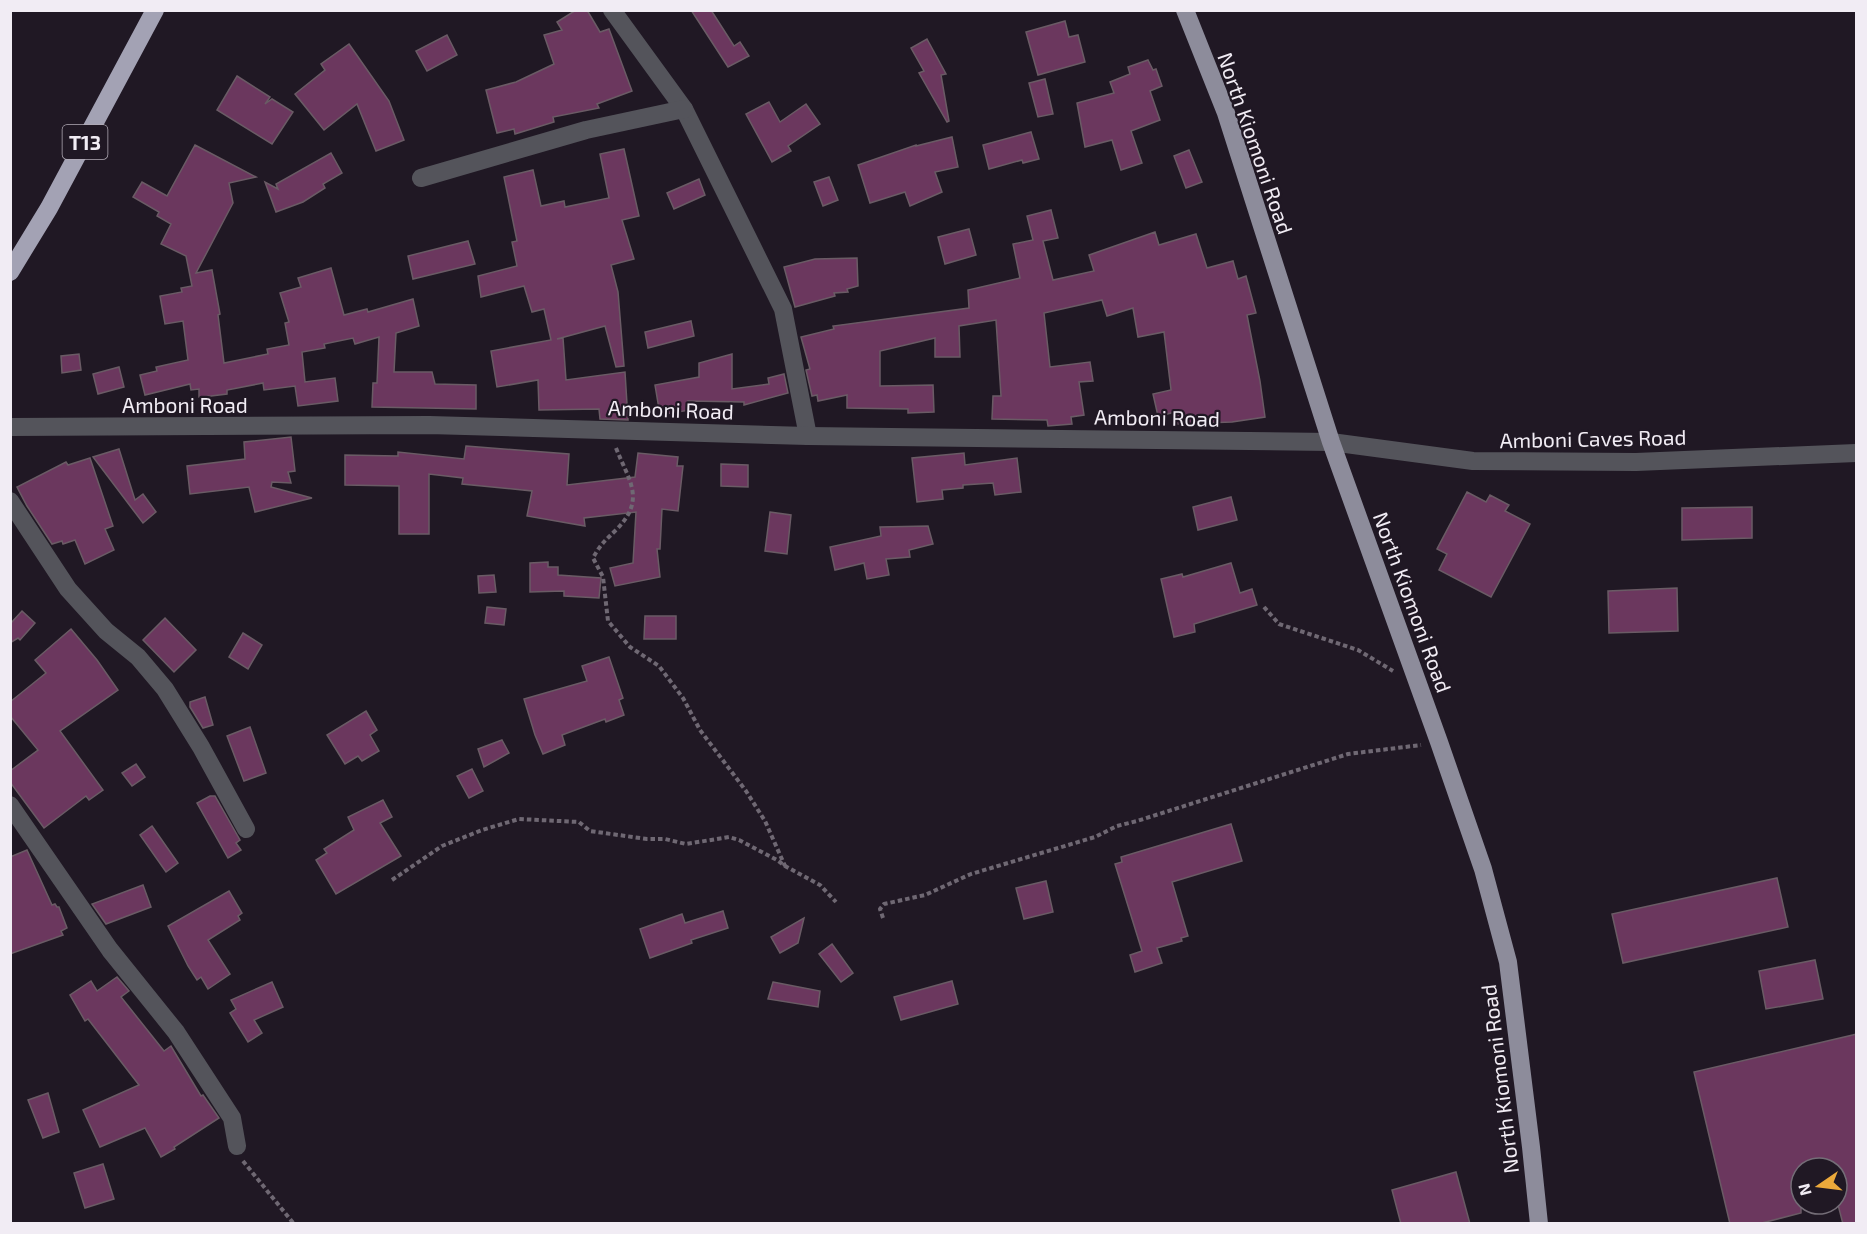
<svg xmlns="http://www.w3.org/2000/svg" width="1867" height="1234" font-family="'Exo 2',sans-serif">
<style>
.building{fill:#6b375e;stroke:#6a5b65;stroke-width:1.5}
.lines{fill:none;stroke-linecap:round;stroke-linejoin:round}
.path{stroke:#6f6873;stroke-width:4;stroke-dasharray:4.5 3;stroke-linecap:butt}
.minor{stroke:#54545b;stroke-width:18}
.major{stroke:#8d8c9b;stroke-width:18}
.highway{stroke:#a3a2b4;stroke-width:18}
.labels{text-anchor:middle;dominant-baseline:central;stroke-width:4.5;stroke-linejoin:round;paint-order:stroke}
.shield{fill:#201824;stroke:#b2acb6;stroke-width:1.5}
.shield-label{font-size:20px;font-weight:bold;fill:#f1ecf4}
.street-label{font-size:21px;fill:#f1ecf4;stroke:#201824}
</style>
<rect width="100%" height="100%" fill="#201824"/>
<!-- building -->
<g class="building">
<polygon points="576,10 587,10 600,32 609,29 632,91 597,104 599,108 553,117 554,122 515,134 514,129 497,133 486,90 516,82 554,64 544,35 562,30 557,22"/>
<polygon points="691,10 711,10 734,46 740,42 749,56 728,67"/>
<polygon points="1065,21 1069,37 1078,35 1085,62 1038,75 1026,32"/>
<polygon points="447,35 457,55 427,71 416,51"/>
<polygon points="927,39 946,74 941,75 949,121 947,122 919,73 924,71 911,48"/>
<polygon points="349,44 389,101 404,140 376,151 357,104 324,130 295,94 325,70 321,64"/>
<polygon points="1148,60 1153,70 1156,69 1162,86 1150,91 1160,120 1131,131 1142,163 1121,170 1112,140 1085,147 1077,103 1114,93 1110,82 1130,74 1128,67"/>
<polygon points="237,76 270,97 265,104 272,99 293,112 272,144 217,110"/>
<polygon points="1045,79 1053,114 1038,117 1029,83"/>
<polygon points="769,102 780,122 806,104 820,124 788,146 791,151 772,162 746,114"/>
<polygon points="1031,132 1039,159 1023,163 1022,160 989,169 983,145"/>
<polygon points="952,137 958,167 935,172 942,192 910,206 905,192 870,203 858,165 916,145 916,146"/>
<polygon points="195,145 256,177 229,183 233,203 196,273 212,270 220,314 218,315 224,363 268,354 267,349 289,345 285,323 289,322 280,293 301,287 298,278 331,268 344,315 367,309 368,312 413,299 419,326 396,333 394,372 432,372 435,384 476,385 476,409 372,407 373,383 377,383 379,337 355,344 353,338 324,344 325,348 302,352 305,382 335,378 338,401 298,406 295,386 264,390 263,383 227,390 227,394 211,396 199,397 199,389 191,390 190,384 145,395 140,375 157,371 156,367 188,360 183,321 165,324 160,296 182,292 181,288 192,286 186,256 161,244 171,224 157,216 159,212 133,197 142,182 167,196"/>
<polygon points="624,149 639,216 622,220 634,259 611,265 618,292 624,366 616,367 605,326 557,339 563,338 566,380 625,372 628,420 600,419 599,409 539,410 538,380 497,387 491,351 551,340 544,309 532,312 524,286 481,297 478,276 517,266 512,242 517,241 504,177 533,170 541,206 564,201 565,207 609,198 600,154"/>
<polygon points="1189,150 1202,182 1186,188 1174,156"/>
<polygon points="331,153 342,173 323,184 325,188 303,202 276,212 265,182 278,189 276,184"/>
<polygon points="829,177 838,200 823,206 814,182"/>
<polygon points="699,179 705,195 674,209 667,193"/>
<polygon points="1051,210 1058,238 1043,241 1053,280 1094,271 1089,255 1155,232 1159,245 1196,234 1207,268 1233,261 1238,279 1246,276 1256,313 1247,315 1260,381 1265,417 1232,422 1177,424 1176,412 1158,416 1153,394 1171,390 1164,332 1138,337 1133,308 1107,316 1102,300 1044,313 1050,367 1090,362 1093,381 1079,382 1084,415 1071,417 1072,424 1048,426 1047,420 992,419 993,396 1001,396 996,320 959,326 960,357 935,357 935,338 880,351 880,386 933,385 934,412 908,413 908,409 847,408 847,395 818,401 817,395 812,396 806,370 810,369 801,337 834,329 833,326 969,308 968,290 1020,278 1013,244 1033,240 1027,216"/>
<polygon points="969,229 976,255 945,264 938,237"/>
<polygon points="468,241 475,264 413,279 408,256"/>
<polygon points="857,258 858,286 847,289 848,292 834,293 835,296 795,307 784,267 815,259"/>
<polygon points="691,321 694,336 648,348 645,332"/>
<polygon points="79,354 81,370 62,373 61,356"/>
<polygon points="732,354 732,389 769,384 768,378 784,374 788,393 744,405 744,402 688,401 690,410 660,415 655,385 699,377 699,363"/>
<polygon points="119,367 124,387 98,394 93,374"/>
<polygon points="291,437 295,471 288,472 291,483 272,482 271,487 312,498 255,512 249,487 190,494 187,466 245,459 244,442"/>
<polygon points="466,446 569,454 567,485 635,477 638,453 678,457 677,466 683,466 678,511 662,509 660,549 657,549 660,577 615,586 610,568 633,563 636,512 584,518 585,526 527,516 532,491 462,484 463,478 429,474 429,534 399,534 399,486 345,485 345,455 398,456 398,452 464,459"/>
<polygon points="119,449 135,500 143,494 156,512 143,523 93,457"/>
<polygon points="964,453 965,465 1017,458 1021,492 995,495 993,483 963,485 963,488 942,490 943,499 917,502 912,458"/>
<polygon points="90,458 113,526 105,529 114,550 85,564 75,540 63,544 62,541 52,544 27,506 17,487 66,462 68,465"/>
<polygon points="721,464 748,465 748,487 721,486"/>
<polygon points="1467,492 1486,502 1490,495 1509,505 1505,511 1530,524 1491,597 1439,570 1447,554 1437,549"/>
<polygon points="1231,497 1237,520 1198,530 1193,507"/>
<polygon points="1752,507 1752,538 1682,540 1682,508"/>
<polygon points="770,512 791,515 787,554 765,551"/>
<polygon points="928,526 933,544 909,550 910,557 886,559 889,575 867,579 864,563 835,570 830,547 881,536 880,527"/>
<polygon points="548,562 548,567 558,567 558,575 601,578 599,598 564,596 564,591 530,592 530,563"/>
<polygon points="1231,563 1240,593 1252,589 1257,605 1194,624 1195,632 1174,637 1161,579 1182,574 1183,577"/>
<polygon points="494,575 496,592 479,593 478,576"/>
<polygon points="1677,588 1678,631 1609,633 1608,591"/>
<polygon points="487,607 506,609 504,625 485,623"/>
<polygon points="22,611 35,623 20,640 18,638 10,643 10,624"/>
<polygon points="645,616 676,616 676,639 644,639"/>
<polygon points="165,618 196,650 174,672 143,640"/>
<polygon points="71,629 97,660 118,690 60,731 103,790 89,800 86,796 44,828 10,782 10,771 38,750 10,716 10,702 46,673 35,660"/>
<polygon points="243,633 262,645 248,669 229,657"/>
<polygon points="609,657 623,698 619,700 624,715 606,722 605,719 562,735 565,745 543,754 535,735 524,699 587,681 582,666"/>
<polygon points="205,697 213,725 203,728 190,707 190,702"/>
<polygon points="366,711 377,730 370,735 379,751 362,761 358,756 345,764 327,735"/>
<polygon points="250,727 266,773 244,781 227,736"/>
<polygon points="502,740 509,753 484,767 478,749"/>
<polygon points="136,764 145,777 132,786 122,773"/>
<polygon points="472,769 483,791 469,798 457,776"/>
<polygon points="210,796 215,796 240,840 236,843 241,850 228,858 197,803"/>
<polygon points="383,800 392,817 380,823 401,856 336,894 316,860 327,853 324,849 354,830 348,817"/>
<polygon points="1231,824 1242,861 1172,882 1188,936 1181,938 1182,941 1157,948 1162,963 1135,972 1130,955 1142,951 1115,864 1122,862 1121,857"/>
<polygon points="152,826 178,863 166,872 140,835"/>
<polygon points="27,850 52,905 55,904 57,907 59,907 67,928 61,931 63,935 10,954 10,857"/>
<polygon points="1777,878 1788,927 1623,963 1612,914"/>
<polygon points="1046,881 1053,912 1024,919 1016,888"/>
<polygon points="143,885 151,907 106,924 92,904"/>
<polygon points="229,891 242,913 238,916 240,920 208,940 230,974 208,989 201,977 197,980 188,966 168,926"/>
<polygon points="723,911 728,928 691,940 692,943 650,958 640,929 682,914 685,923"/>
<polygon points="804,918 798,943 780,953 771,937"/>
<polygon points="832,944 853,973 841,982 819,954"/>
<polygon points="1815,960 1823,999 1766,1009 1759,971"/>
<polygon points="117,977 129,991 121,997 164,1051 171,1046 201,1096 203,1095 219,1118 174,1147 175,1149 161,1157 145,1128 100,1147 83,1110 139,1085 88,1019 85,1021 70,995 91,981 97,991"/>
<polygon points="952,981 958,1004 901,1020 894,997"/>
<polygon points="272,982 283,1007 254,1020 262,1033 248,1042 230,1013 236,1009 231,1000"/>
<polygon points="773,982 820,991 818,1007 768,999"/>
<polygon points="1857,1034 1857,1224 1843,1224 1837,1201 1837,1168 1801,1168 1801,1213 1758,1224 1730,1224 1694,1072"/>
<polygon points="48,1093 59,1132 43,1138 28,1100"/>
<polygon points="103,1164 114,1199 85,1208 74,1173"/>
<polygon points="1456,1172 1470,1224 1401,1224 1392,1190"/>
</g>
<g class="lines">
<!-- path -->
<g class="path">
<path d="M616,448C629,481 646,499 617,529C606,540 601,543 593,558L603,577L608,621L630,647L659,666L683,698L700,730L746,791L765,821L785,866"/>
<polyline points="1264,607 1279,624 1358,650 1393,671"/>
<polyline points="392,880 442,846 482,830 519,819 579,822 590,831 647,839 665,839 686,844 729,837 739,840 777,860 785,866 820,885 836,902"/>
<polyline points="883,918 880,909 884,904 925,895 971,874 1095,837 1117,826 1137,821 1348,754 1421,745"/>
<polyline points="243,1161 294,1224"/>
</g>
<!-- minor -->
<g class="minor">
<polyline points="612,10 684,109 783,309 808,436"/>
<polyline points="421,178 586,130 684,109"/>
<polyline points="10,427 429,425 808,436 1331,442 1473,461 1636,462 1856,453"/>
<polyline points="10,501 68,589 106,631 138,657 165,689 201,747 246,829"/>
<polyline points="10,805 110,950 176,1032 232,1118 237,1146"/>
</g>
<!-- major -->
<polyline class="major" points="1185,10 1226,113 1331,442 1439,742 1483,869 1508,962 1531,1147 1539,1224"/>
<!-- highway -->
<polyline class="highway" points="10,272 49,208 155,10"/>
</g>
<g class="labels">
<!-- shield labels -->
<rect class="shield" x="62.5" y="125" width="45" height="34" rx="4.5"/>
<g class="shield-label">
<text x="85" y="142">T13</text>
</g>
<!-- street labels -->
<g class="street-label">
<text transform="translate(1256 143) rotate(71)">North Kiomoni Road</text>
<text x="185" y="404">Amboni Road</text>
<text transform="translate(671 409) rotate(2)">Amboni Road</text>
<text transform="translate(1157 417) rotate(1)">Amboni Road</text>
<text transform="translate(1593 438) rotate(-1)">Amboni Caves Road</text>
<text transform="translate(1413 602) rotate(70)">North Kiomoni Road</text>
<text transform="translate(1499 1079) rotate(-97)">North Kiomoni Road</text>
</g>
</g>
<!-- border -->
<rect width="1867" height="1234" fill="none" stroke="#f1ecf4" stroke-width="24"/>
<!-- north arrow -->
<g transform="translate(1819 1186) rotate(256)"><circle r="28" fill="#201824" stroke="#746d77" stroke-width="1.5"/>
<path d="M0-4.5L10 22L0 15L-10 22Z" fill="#eca93b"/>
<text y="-9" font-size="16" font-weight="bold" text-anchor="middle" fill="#f1ecf4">N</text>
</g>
</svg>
